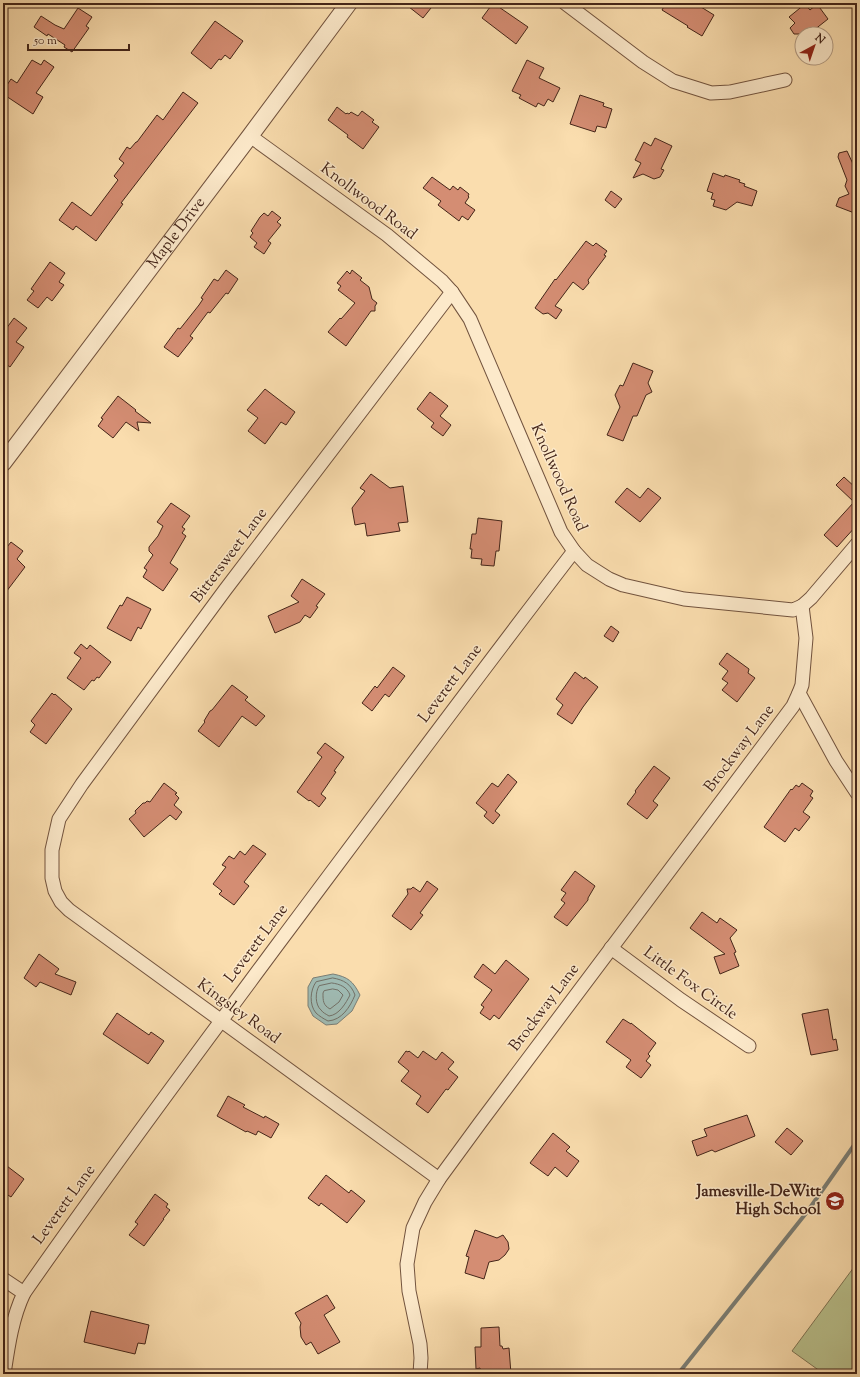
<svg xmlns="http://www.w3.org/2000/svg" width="860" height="1377" font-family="'Sorts Mill Goudy',serif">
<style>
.green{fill:#bac28e;stroke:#7f7454}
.water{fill:#9fbab2;stroke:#7b7e75}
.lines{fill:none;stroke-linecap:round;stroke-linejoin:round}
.shore{stroke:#727066;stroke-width:1}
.stream{stroke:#7b7e75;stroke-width:4}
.building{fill:#d48d73;stroke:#442519}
.minor-casing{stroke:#72533e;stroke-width:15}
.tertiary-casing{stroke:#72533e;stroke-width:18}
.minor{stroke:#fce9ca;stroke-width:13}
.tertiary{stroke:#fce9ca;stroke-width:16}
.labels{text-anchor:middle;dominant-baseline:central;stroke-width:3;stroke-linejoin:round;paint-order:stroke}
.street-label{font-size:16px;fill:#442519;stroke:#fce9ca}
.poi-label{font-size:16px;font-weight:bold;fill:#442519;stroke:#fce9ca;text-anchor:end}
</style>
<rect width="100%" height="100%" fill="#faddae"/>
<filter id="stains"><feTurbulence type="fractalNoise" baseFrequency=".005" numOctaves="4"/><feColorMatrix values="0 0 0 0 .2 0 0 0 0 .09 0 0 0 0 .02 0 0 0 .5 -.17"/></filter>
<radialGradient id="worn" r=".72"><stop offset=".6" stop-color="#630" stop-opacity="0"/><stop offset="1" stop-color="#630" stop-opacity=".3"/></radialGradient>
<!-- green -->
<polygon class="green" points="857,1263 857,1374 824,1374 792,1351"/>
<!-- water -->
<path class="water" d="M333,974C348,977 353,981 360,995L352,1011L337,1024L326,1025L313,1016L308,1006V987L313,978Z"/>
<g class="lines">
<!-- shore -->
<g class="shore">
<path d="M333,978C344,980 351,984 355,995C350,1007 342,1020 328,1021C324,1019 319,1016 316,1013C309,1005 310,990 316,982Z"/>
<path d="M332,983C340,984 347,987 350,995C346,1003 339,1015 329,1016C326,1014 323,1013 321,1010C315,1005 315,992 319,986Z"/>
<path d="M333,989L338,990L343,995L339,1002L330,1009C323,1005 323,1001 323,993L324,991Z"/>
</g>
<!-- stream -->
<polyline class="stream" points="678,1374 807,1212 857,1141"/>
</g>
<!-- building -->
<g class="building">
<polygon points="404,3 435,3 423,18"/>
<polygon points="493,3 528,27 516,44 482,18"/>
<polygon points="666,3 703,3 701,7 714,15 702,36 687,27 688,26 662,10"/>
<polygon points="805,4 810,10 817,4 828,19 809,34 794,34 790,28 795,23 789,17"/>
<polygon points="78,8 92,17 86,26 89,28 72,52 64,47 65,45 48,34 47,36 34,27 41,16 55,25 64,29"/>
<polygon points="215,21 243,41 230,59 225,55 221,60 219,59 211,69 191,53"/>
<polygon points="32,60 41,65 44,60 54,67 36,93 43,97 33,114 3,94 3,91 11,79 17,83"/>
<polygon points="527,60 544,68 539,78 560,88 553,102 548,99 544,106 538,103 536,107 519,98 521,95 512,91"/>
<polygon points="183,92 198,103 121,203 123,204 96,241 76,226 73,230 59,220 72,202 91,216 118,180 114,176 124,163 119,159 127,147 130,149 136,142 137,142 157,115 163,120"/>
<polygon points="580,95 604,103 603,106 612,109 606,128 597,126 595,132 570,124"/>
<polygon points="337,107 346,114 347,113 349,114 351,112 358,116 362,111 374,120 372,122 379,127 363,149 347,137 348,135 328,120"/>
<polygon points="655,138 672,146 661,169 664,170 660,177 654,179 643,174 633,178 641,163 635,160 644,142 651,146"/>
<polygon points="847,151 853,164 856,157 857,157 857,214 836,206 839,198 849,194 845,186 847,180 838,157 839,153"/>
<polygon points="713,173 724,177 725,175 740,180 739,182 745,184 744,186 757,191 752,206 737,202 726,210 713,206 715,200 711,199 713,193 707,191"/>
<polygon points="432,177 450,190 453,186 458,190 460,187 469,194 468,196 469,197 465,203 475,210 468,220 462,216 459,221 438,205 441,201 423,188"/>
<polygon points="611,191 622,199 615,208 605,200"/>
<polygon points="272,211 281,218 277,222 281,225 268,241 271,243 264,254 254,247 257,243 250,237 253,233 251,231 260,217 264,213 268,216"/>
<polygon points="586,241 593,246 596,243 607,251 604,255 606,256 588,280 589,283 583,290 573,282 555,306 562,310 556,319 548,313 543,314 535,308 537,305 555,279 556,280"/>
<polygon points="50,262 65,273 59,282 64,285 52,301 47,297 38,308 27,300 34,291 31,289"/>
<polygon points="226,270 238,279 228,294 226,293 210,313 208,312 190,336 193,338 178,357 164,347 178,328 180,329 199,305 203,299 201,298 214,279 218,281"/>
<polygon points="352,270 362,278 360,280 369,287 372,299 377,303 375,306 375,311 371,311 346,346 328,332 340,318 341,319 355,303 338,290 341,286 337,283 347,271 350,274"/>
<polygon points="14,318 27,328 16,342 24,347 10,367 3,362 3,333"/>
<polygon points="633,363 653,371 648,383 652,392 646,395 637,416 633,416 623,441 607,435 620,407 615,395 620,385 623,386"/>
<polygon points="265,389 295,412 286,425 281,422 265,444 248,431 258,418 247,410"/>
<polygon points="430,392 448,406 440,416 451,425 443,436 431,427 434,423 417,409"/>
<polygon points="118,396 136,410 135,411 151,423 137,422 139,431 126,422 113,438 98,426 103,419 101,418"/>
<polygon points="371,474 390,488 403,486 408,522 398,523 400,531 367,536 365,523 355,525 352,508 365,491 360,488"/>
<polygon points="844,477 857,489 857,525 837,547 824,535 854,502 836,485"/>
<polygon points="627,488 640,498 648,488 661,498 640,522 615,502"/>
<polygon points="171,503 190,516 182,527 185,529 182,533 186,536 170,563 178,569 163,591 143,577 147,570 144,568 153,555 149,551 149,547 158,536 163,526 157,522"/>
<polygon points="478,518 502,521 499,551 496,551 494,566 481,565 482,559 471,558 472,549 470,549 472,534 476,534"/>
<polygon points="11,542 23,551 17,559 25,567 3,596 3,552"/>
<polygon points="302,579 325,594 316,606 318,607 310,618 305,615 300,622 275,633 268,616 299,602 291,596"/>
<polygon points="127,597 151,609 141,629 138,627 131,641 107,628 120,605 122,606"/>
<polygon points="611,626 619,632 613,642 604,636"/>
<polygon points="81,644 87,649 90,645 111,662 99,678 97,677 94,681 92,680 84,690 67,678 81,658 74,653"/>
<polygon points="727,653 749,669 748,673 755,678 737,702 722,690 728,683 722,679 728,671 719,664"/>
<polygon points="393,667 405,676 389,697 385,694 372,711 362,703 375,686 377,688"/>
<polygon points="575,672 584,679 585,677 598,687 583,707 572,724 557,714 563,705 556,699"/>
<polygon points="232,685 248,697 245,700 265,716 256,726 242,716 219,747 198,731 205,722 204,721 210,711 212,710"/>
<polygon points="52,693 54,695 55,694 72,709 46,744 30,732 35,725 31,721"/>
<polygon points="325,743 344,757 334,771 336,772 321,794 326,798 319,807 310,800 309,801 297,792 322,757 317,753"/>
<polygon points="654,766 670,778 653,801 658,805 647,819 627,804 636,792 635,791"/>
<polygon points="508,774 517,782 495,811 500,815 493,824 484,816 487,812 476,803 492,783 498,787"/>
<polygon points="164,783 177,793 175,794 179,798 174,805 182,812 176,820 170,815 144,837 129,819 136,813 135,811 143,803 145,803 147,801 150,802"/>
<polygon points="802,783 813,791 810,796 813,798 803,812 810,817 799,831 795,828 785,842 764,827 791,789 792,790 796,785 799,787"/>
<polygon points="253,845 266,854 244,882 249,886 234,905 219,894 222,891 213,884 226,867 222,865 229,856 234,859 240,851 245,855"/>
<polygon points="575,871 595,886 588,898 588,900 567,926 554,917 565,903 561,900 566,893 561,890"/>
<polygon points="427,881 438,889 420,913 423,915 411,930 392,916 408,894 407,889 411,889 413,887 420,892"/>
<polygon points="702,912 717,923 720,918 737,930 730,938 736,952 734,953 739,966 720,974 714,957 725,954 690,928"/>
<polygon points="39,954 59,969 55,974 76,982 71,995 40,982 36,987 24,978"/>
<polygon points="506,960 529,979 499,1019 494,1015 490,1020 480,1013 484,1007 481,1005 492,990 474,977 483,964 495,974"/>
<polygon points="828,1009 833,1040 836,1039 838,1050 811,1055 802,1014"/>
<polygon points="117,1013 149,1035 151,1032 164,1041 148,1064 103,1034"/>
<polygon points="623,1019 631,1024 631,1023 656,1043 648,1054 650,1056 646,1061 651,1065 641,1078 626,1067 631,1060 606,1042"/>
<polygon points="406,1051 408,1052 409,1051 418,1058 423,1051 436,1060 442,1052 454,1062 448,1069 458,1077 448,1090 446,1089 428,1113 416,1104 421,1096 401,1081 409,1071 398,1062"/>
<polygon points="228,1096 245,1105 243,1107 264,1118 265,1116 279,1124 271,1138 258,1131 256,1135 247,1131 246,1132 217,1116"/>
<polygon points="747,1115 755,1136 715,1152 712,1150 697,1156 692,1141 707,1136 704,1129"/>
<polygon points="787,1128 803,1141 791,1155 775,1142"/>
<polygon points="553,1133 570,1147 566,1151 579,1161 567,1177 555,1167 548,1176 530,1163"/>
<polygon points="3,1163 24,1179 11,1197 3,1192"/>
<polygon points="326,1175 349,1193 351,1190 365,1201 347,1223 321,1203 319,1206 308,1198"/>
<polygon points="155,1194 168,1204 166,1207 170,1210 163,1219 164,1219 144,1246 129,1235 138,1224 135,1222"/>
<polygon points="475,1230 497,1238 503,1235 508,1242 509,1249 505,1255 499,1260 489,1262 484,1279 465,1273 469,1257 466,1256"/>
<polygon points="327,1295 335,1308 324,1315 340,1342 318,1354 311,1342 306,1345 301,1337 300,1327 301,1323 295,1313"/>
<polygon points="91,1311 149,1325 145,1344 138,1343 135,1354 84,1342"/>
<polygon points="499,1327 500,1346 502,1346 503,1349 509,1348 511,1374 481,1374 480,1368 476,1369 475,1347 481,1347 481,1328"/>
</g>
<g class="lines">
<!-- minor casing -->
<g class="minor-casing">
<g id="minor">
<polyline points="565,3 643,62 673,81 711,93 730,92 785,80"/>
<polyline points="250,136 387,235 442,281 452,292 470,319 561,532 574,551 587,565 609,579 623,585 684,599 793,610 802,606 811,598 857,544"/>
<polyline points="802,606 806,638 802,685 799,693 836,761 857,793"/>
<polyline points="611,948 681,1000 749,1046"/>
<polyline points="439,1179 69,910 61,902 55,891 52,878 52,850 59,819 82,784 225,590 452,292"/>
<polyline points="3,1279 24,1293"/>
<path d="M4,1374C8,1347 12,1318 24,1293C106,1175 192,1060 278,944C376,813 474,681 574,551"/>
<polyline points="420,1374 421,1358 420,1344 409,1291 407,1264 413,1228 425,1202 439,1179 480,1123 793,706 799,693"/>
</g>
</g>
<!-- tertiary casing -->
<g class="tertiary-casing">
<g id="tertiary">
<path id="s1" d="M3,463L250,136L349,3"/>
</g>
</g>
<!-- minor -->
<use href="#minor" class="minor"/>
<!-- tertiary -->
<use href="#tertiary" class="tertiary"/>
</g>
<!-- icons -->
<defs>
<g id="school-disc" transform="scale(1)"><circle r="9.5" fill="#8f2418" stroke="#fce9ca"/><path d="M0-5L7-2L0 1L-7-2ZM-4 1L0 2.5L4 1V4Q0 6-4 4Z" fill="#fff"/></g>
</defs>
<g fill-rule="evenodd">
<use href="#school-disc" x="835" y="1201"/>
</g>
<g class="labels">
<!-- street labels -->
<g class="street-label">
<text transform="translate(368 202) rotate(37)">Knollwood Road</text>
<text stroke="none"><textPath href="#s1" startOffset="288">Maple Drive</textPath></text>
<text transform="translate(558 478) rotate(66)">Knollwood Road</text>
<text transform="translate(230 556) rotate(-53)">Bittersweet Lane</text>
<text transform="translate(451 684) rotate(-53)">Leverett Lane</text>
<text transform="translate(740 749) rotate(-53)">Brockway Lane</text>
<text transform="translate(257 944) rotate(-53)">Leverett Lane</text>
<text transform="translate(690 984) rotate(36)">Little Fox Circle</text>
<text transform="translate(545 1008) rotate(-53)">Brockway Lane</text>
<text transform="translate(238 1012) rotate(36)">Kingsley Road</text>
<text transform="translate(65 1205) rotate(-54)">Leverett Lane</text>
</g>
<!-- poi labels -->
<g class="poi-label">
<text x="821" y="1192">Jamesville-DeWitt<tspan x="821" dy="18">High School</tspan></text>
</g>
</g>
<!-- margin -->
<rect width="860" height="1377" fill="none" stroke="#faddae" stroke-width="16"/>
<rect x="4" y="4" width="852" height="1369" fill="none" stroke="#442519" stroke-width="2"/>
<rect x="8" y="8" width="844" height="1361" fill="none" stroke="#442519"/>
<!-- north arrow -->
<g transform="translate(814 46) rotate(40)"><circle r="19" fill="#fce9ca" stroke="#b29b83"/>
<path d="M0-3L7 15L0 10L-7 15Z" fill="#8f2418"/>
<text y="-6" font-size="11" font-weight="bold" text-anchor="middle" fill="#442519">N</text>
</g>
<!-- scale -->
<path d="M28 44v6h101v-6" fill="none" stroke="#442519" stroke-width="2"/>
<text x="34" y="44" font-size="12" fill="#442519" stroke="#fce9ca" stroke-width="3" paint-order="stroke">50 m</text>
<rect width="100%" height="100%" filter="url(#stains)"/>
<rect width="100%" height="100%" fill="url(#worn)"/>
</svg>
